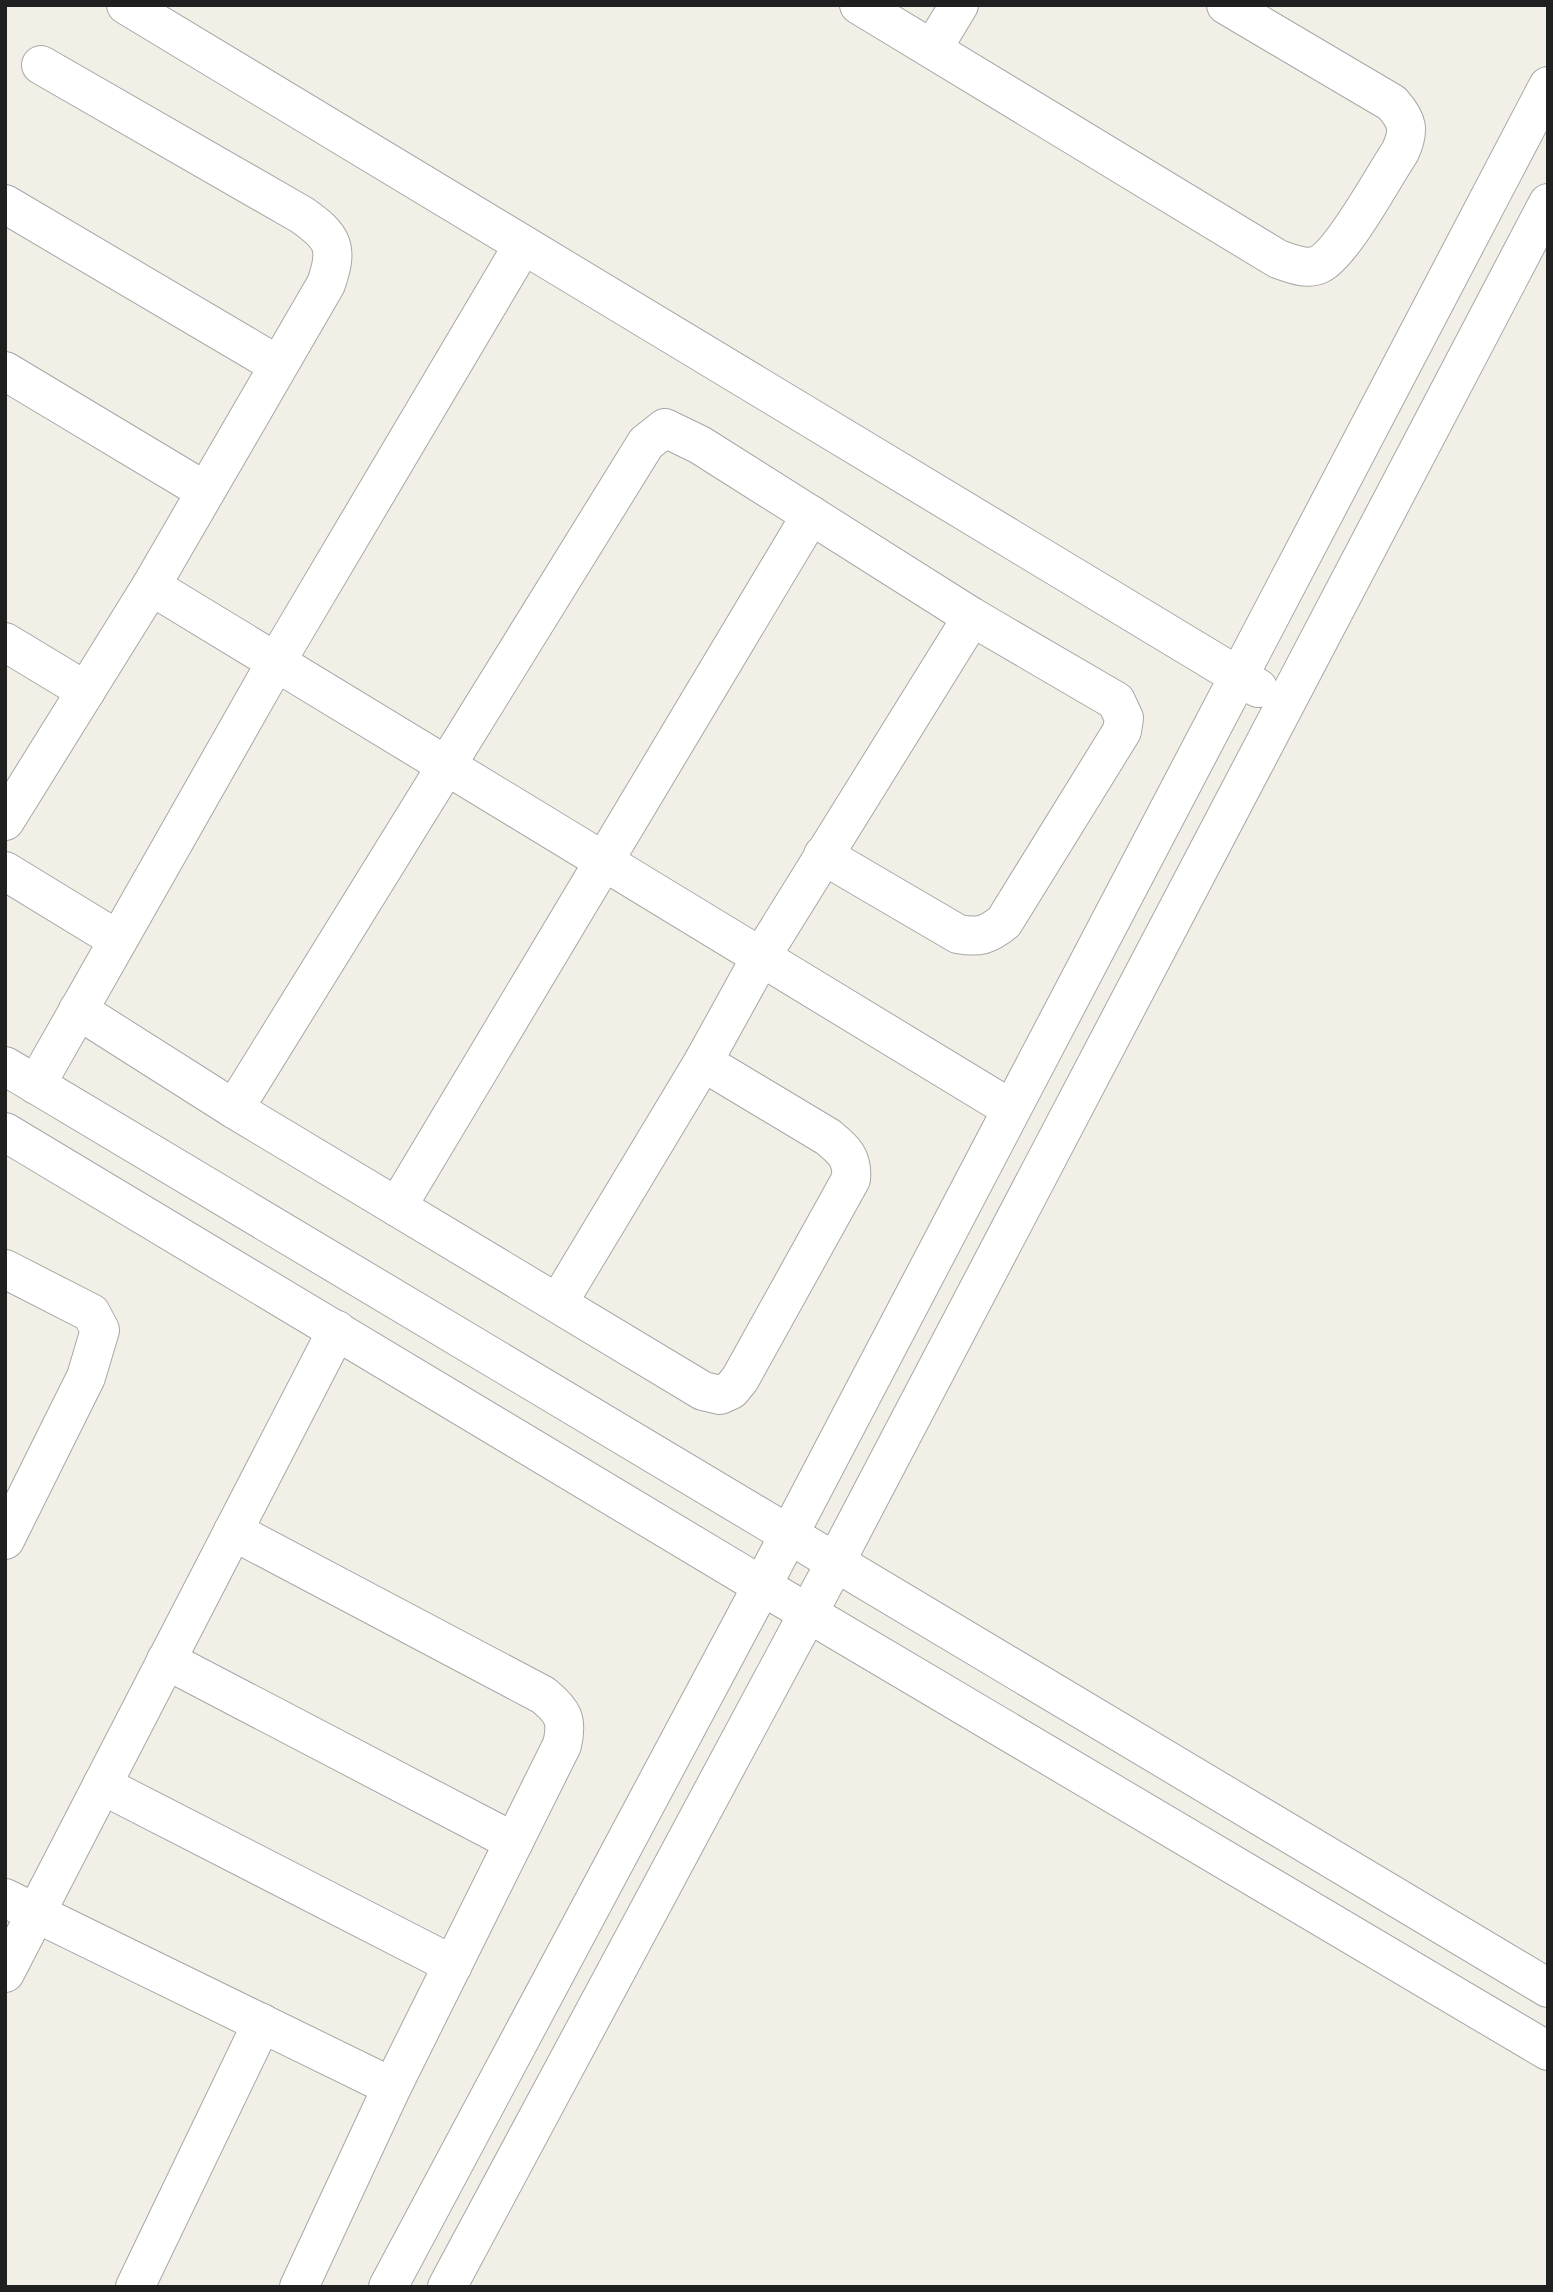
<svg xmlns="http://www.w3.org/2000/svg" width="1553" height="2292" font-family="'Source Sans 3',sans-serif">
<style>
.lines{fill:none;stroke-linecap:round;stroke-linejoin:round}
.street-casing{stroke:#a7a7a7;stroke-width:40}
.street{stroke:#fff;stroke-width:38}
</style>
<rect width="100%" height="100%" fill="#f1efe6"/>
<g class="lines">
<!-- street casing -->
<g class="street-casing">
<g id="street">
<polyline points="126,5 1258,688"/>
<path d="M859,5L1278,259C1290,263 1307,271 1320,264C1344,251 1383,177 1400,152C1410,130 1408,121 1392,103L1226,5"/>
<polyline points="933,48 959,5"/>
<polyline points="5,204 278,365"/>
<polyline points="5,371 205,491"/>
<polyline points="151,586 1011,1109"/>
<polyline points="5,642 86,691"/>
<path d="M5,821L151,586L326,284C339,247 333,237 302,215L41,65"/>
<polyline points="5,871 118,940"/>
<path d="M78,1010L234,1109L703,1391L720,1395L731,1390L740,1379L851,1179C853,1158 844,1150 828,1137L703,1062"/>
<polyline points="5,1066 1548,1988"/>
<polyline points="36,1085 276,662 523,245"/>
<path d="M234,1109L646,443L665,428L700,445L972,617L1116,701L1124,718L1122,731L1004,922C988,935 979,938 958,934L823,855"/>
<polyline points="5,1132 762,1586 1548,2051"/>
<polyline points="397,1207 811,515"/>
<polyline points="5,1269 91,1313 100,1330 86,1377 5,1540"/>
<polyline points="558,1303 703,1062 761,957 972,617"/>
<path d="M233,1531L543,1695C563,1711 568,1720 562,1745L392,2087L299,2287"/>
<polyline points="166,1660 514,1842"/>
<polyline points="102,1785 453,1965"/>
<polyline points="5,1898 392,2087"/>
<polyline points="5,1973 337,1330"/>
<polyline points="135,2287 262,2023"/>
<polyline points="388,2287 762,1586 1548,86"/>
<polyline points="447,2287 835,1563 1548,203"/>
</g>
</g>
<!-- street -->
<use href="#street" class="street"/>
</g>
<!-- border -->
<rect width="1553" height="2292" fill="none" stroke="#202020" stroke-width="14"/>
</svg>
